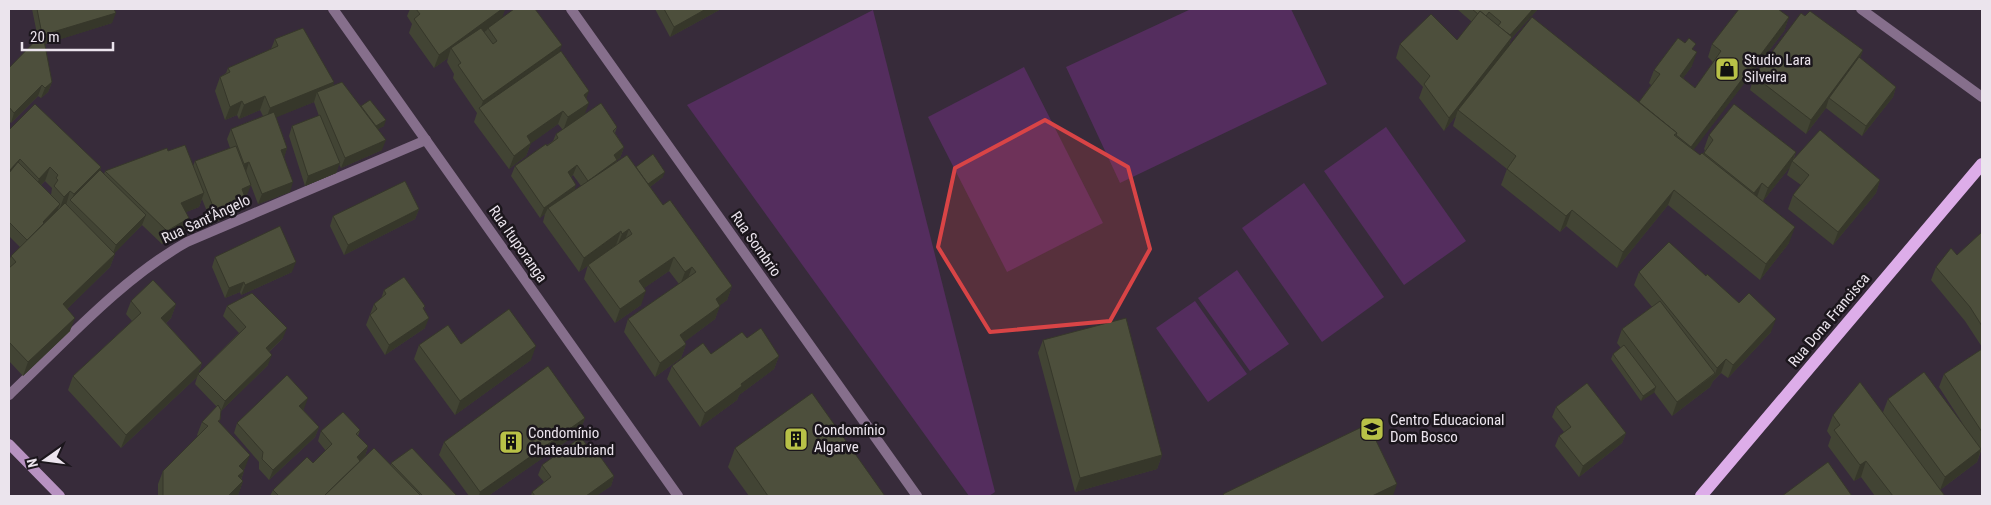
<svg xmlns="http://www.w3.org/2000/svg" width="1991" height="505" font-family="'Roboto Condensed',sans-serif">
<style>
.green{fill:#542d5e}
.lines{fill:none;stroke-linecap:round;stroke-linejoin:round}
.minor{stroke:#866f8c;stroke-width:10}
.tertiary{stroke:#866f8c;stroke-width:10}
.secondary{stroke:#b792c1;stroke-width:10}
.primary{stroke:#ddade9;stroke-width:12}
.wall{fill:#424434;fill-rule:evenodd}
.shaded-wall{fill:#36372a}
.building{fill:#4d4f3c;stroke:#36372a}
.marked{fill:#d94446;fill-opacity:0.2;stroke:#d94446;stroke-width:4;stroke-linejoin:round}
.labels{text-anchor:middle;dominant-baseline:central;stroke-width:5;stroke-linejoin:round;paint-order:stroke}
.poi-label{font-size:15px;fill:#ebe4ed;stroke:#1b161c;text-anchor:start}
.street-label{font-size:15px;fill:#ebe4ed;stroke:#1b161c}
</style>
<rect width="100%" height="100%" fill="#372b3a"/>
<!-- green -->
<g class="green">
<polygon points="1191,9 1291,9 1327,84 1120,183 1066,67"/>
<polygon points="873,10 995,492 989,496 969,496 687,105"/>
<polygon points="1024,67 1103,223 1007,272 928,117"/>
<polygon points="1386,127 1466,241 1404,285 1324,171"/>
<polygon points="1304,183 1384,297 1322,342 1242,228"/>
<polygon points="1237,270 1289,344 1250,371 1198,298"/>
<polygon points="1195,301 1247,374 1208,402 1156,328"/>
</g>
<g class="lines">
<!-- minor -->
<g class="minor">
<polyline points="333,9 678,496"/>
<polyline points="571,9 917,496"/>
<path d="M9,395C63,344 122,278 187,242L426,140"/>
</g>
<!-- tertiary -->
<polyline class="tertiary" points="1861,9 1982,97"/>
<!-- secondary -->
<polyline class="secondary" points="9,444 60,496"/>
<!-- primary -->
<polyline class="primary" points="1701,496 1982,164"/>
</g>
<!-- wall -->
<g class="wall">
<polygon points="32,9 114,9 112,23 44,44 52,82 48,92 41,98 38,96 11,123 9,121 9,68 38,39"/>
<path d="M410,9H505L502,17L560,52L586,98L585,114L617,127L615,133L624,147L620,158L617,160V162L636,167L663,177L650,187L663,205L732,286L727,300L720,305L715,319L684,342L686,344L681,358L655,377L624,332L628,319L679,284L669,271L644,288L641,305L615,323L584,279L588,265L616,245L579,272L543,222L545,214L540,218L511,176L515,166L553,141L556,134L563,130L558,124L531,143L526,156L509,169L474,122L477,113L453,78L454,74L447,62L448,58L434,68L409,33L412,24L407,16ZM573,175L581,186L575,190L571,177Z"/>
<polygon points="655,9 721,9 670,37"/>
<polygon points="1457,9 1538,9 1511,39 1509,46 1639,102 1651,85 1649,83 1654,70 1693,50 1692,66 1683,78 1695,88 1713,62 1708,57 1712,44 1789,17 1784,31 1693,150 1700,155 1703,154 1705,150 1704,149 1709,135 1796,152 1793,161 1880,180 1876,193 1833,245 1788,209 1793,195 1801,185 1787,175 1790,167 1763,201 1789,243 1760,280 1668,205 1617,268 1566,226 1560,232 1501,185 1507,169 1453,126 1456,116 1444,131 1419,98 1423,87 1396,58 1400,44 1457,40 1472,22"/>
<polygon points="1805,16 1863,50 1860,58 1896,87 1893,97 1862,136 1826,108 1806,134 1750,90 1754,76"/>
<path d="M275,39L361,106L384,126L378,129L382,150L341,168L339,164L336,173L305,186L289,136L292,126L319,116L314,102L276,117L287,148L284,157L290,192L258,204L246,172L247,195L244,196L246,200L242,210L212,224L202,199L199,207L186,212L184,231L162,244L142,225L114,253L115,254L110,267L67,309L70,331L23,376L9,361V261L11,256L20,247L9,236V130L101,167L100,170L104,174L105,171L168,151L193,166L195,161L230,148L227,139L231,129L263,116L260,110L239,119L237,115L225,120L215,91L220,77L226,73L228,68L271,49ZM45,181L52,188L51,195L41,185Z"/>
<polygon points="419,209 415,219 344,255 330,226 333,216"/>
<polygon points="1982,232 1982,347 1965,321 1931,280 1936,267 1957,255"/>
<polygon points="215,257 292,272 241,295 240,292 225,298 212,267"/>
<polygon points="1639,272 1706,276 1771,332 1728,378 1721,373 1713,381 1710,387 1672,416 1654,392 1641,401 1611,359 1613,354 1621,348 1617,343 1622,329 1652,307 1634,285"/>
<polygon points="384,290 425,306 424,309 425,328 385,355 366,325 374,304 381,299"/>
<polygon points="131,301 176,304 171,318 166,323 202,363 197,377 121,448 68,390 73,376 132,321 126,314"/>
<polygon points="227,306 283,338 269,352 268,365 221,411 219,423 245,468 243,470 244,471 241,480 243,481 238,495 236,496 158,496 158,484 163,471 198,436 197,435 202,422 217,407 195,384 198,374 239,333 223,316"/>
<polygon points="747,338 779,356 774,369 739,395 737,400 700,427 667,379 672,366 711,354"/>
<polygon points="1043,340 1162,455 1157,469 1075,492 1038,353"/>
<polygon points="461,344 531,360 455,415 414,359 419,345"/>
<polygon points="1982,349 1982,453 1981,451 1977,462 1940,490 1945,496 1875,496 1861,477 1854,481 1828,446 1831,437 1827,431 1833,415 1883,412 1888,399 1963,424 1939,387 1944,374"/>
<polygon points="1556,407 1626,433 1622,443 1579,477 1555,446 1559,436 1564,432 1552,417"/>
<polygon points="304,409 303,410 319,427 315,437 269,480 259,469 259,462 234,433 237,423"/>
<polygon points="585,418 580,432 488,496 469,496 439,455 444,442"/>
<polygon points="360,430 358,436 368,446 365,456 360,461 391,465 391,463 457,496 270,496 273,490 313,463 326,451 318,441 321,431"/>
<polygon points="588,447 614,476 611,486 596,496 531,496 532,492 544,482 538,475 542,465"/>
<polygon points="735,448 885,496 749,496 728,467"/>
</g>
<!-- shaded-wall -->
<g class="shaded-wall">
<polygon points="502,9 505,9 502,19 488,28 487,30 455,53 451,48 448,58 434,68 439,55"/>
<polygon points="706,9 721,9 670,37 674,27"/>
<polygon points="1533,9 1538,9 1511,39 1507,51 1458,110 1456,116 1444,131 1449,118 1507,38"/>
<polygon points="116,13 112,23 39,46 43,35"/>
<polygon points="1789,17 1784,31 1686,160 1691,147"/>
<polygon points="562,45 557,59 480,110 483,101"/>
<polygon points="1863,50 1858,64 1829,98 1826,108 1806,134 1811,120"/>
<polygon points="1697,52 1692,66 1675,89 1680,76"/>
<polygon points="52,82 48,92 41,98 45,88"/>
<polygon points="334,82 330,95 317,92 314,102 265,122 270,108"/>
<polygon points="42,85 38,96 11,123 14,113"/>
<polygon points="1896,87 1893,97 1862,136 1866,126"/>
<polygon points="589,91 584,105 584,95"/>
<polygon points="265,96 260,110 239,119 244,105"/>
<polygon points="242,101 237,115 225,120 230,107"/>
<polygon points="589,103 584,116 563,131 568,117"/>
<polygon points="563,111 558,124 522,150 527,136"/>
<polygon points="386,120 384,126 371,133 373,128"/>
<polygon points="386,140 382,150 341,168 345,158"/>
<polygon points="531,143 526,156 509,169 514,156"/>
<polygon points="624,147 620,158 612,164 617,160 613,171 584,191 614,155"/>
<polygon points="287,148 284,158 281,150"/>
<polygon points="1796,152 1790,167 1763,201 1768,188"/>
<polygon points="20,159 15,172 9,179 9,171"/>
<polygon points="249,162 246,172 240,174 244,164"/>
<polygon points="340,163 336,173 305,186 308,176"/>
<polygon points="577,165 573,175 564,182 568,172"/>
<polygon points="50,167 45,181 34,192 39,179"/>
<polygon points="101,167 97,180 71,201 74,194"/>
<polygon points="665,172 663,177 642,193 644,187"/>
<polygon points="1880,180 1876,193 1833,245 1838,232"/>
<polygon points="293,182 290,192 258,204 262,194"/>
<polygon points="1762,183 1757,197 1749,207 1754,193"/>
<polygon points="251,185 247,195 238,199 242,189"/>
<polygon points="576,185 573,195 548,208 545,214 540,218 544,208"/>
<polygon points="1674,190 1668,205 1617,268 1623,252"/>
<polygon points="70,191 66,205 59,210 64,197"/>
<polygon points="204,193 199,207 176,216 181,203"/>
<polygon points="246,200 242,210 212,224 216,214"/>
<polygon points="60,204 56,214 24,251 43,222"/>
<polygon points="419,209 415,219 344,255 348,245"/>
<polygon points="1572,210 1566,226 1560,232 1566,216"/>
<polygon points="146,215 142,225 112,256 116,245"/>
<polygon points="189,218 184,231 162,244 167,231"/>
<polygon points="1795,227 1789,243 1760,280 1766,264"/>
<polygon points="629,229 624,243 617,247 622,234"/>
<polygon points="621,231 616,245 579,272 584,258"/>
<polygon points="115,254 110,267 58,318 63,304"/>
<polygon points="674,257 669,271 634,295 639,281"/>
<polygon points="296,262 292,272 241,295 245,285"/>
<polygon points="692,267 687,281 680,285 685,272"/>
<polygon points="244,282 240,292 225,298 229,288"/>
<polygon points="732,286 727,300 711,312 716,299"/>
<polygon points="646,291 641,305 615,323 620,309"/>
<polygon points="176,304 171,318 156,332 161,318"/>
<polygon points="720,306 715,319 675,349 680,335"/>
<polygon points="75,318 70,331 23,376 28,362"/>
<polygon points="429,318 425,328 385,355 389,345"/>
<polygon points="1776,319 1771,332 1728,378 1733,365"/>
<polygon points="287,328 283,338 262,358 266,348"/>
<polygon points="686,344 681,358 655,377 660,363"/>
<polygon points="536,346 531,360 455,415 460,401"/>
<polygon points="272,355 268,365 221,411 225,401"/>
<polygon points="779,356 774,369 739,395 737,400 700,427 705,413 741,384"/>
<polygon points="1726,359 1721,373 1713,381 1710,387 1672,416 1677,402 1715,374 1717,368"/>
<polygon points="202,363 197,377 121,448 126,435"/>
<polygon points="1656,387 1654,393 1641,401 1643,396"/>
<polygon points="308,398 304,409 296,416 299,406"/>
<polygon points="585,418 580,432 488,496 479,496 480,492"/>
<polygon points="319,427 315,437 269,480 273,470"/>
<polygon points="1626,433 1622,443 1579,477 1583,466"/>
<polygon points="368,446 365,456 353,467 357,457"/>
<polygon points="1981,449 1977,462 1940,490 1945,477"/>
<polygon points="250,455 245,468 234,480 239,466"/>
<polygon points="1162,455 1157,469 1075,492 1080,478"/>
<polygon points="1866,461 1861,477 1854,481 1860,465"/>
<polygon points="244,471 239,485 238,476"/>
<polygon points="614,476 611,486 596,496 586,496"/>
<polygon points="243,481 238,495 236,496 228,496"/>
<polygon points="1397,484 1393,496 1372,496"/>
</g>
<!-- building -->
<g class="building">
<polygon points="37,9 114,9 116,13 43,35 52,82 45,88 42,85 14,113 9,107 9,68 42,34"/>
<polygon points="416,9 502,9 439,55 414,19 420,14"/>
<polygon points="514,9 535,9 562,45 483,101 458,65 461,63 451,48 481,28 493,44 497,41 488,28"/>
<polygon points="664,9 706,9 674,27"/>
<polygon points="1472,9 1533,9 1510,35 1498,26 1501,22 1489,12 1486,16 1480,11 1478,14"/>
<polygon points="1739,9 1778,9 1789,17 1691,147 1676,135 1677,133 1639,102 1660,74 1654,70 1678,38 1685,43 1689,38 1696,44 1692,49 1697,52 1680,76 1695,88 1721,51 1712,44"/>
<polygon points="1480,11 1512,37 1449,118 1424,84 1430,76 1400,44 1431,14 1457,40"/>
<polygon points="1810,11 1863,50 1811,120 1754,76 1801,13 1805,16"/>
<polygon points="1532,17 1677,133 1674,135 1700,155 1702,153 1795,227 1766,264 1674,190 1623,252 1572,210 1566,216 1507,169 1516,156 1458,110"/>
<polygon points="303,28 334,82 270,108 265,96 244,105 242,101 230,107 220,77 230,72 228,68 278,46 275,39"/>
<polygon points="561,51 589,91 584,95 589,103 568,117 563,111 527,136 531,143 514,156 479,108"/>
<polygon points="1859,57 1896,87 1866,126 1829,98"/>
<polygon points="342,82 386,140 345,158 317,92"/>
<polygon points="370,100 386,120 376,126 361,106"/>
<polygon points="601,103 617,127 613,131 624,147 614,155 617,160 588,181 577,165 568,172 576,185 544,208 515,166 546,144 547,146 558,138 556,134"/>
<polygon points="35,104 101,167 74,194 70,191 64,197 54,186 58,180 56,178 58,175 50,167 39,179 20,159 9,171 9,130"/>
<polygon points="1734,104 1796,152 1768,188 1762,183 1754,193 1704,153 1713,140 1709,135"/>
<polygon points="274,112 287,148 281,150 293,182 262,194 249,162 244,164 231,129"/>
<polygon points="320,115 340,163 308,176 292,126"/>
<polygon points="1820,130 1880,180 1838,232 1793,195 1809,175 1792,161"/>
<polygon points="185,145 204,193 181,203 189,218 167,231 105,171 167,148 168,151"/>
<polygon points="236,146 251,185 242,189 246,200 216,214 195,161"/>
<polygon points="653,154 665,172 648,184 636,167"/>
<polygon points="627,155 663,205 670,200 732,286 716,299 720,306 680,335 686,344 660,363 628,319 696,272 692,267 685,272 674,257 639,281 646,291 620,309 588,265 632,234 629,229 622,234 621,231 584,258 548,208"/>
<polygon points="18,162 60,204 43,222 44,223 27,240 9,222 9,173"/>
<polygon points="100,170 146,215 116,245 70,200"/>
<polygon points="405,181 419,209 348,245 333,216"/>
<polygon points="65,203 115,254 63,304 75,318 28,362 9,342 9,268 16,262 11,256"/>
<polygon points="280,226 296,262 245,285 244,282 229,288 215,257"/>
<polygon points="1982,232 1982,326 1970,307 1936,267 1951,248 1957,255"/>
<polygon points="1669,242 1706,276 1707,274 1739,303 1749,293 1776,319 1733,365 1726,359 1717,368 1639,272"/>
<polygon points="404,277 425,306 423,308 429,318 389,345 370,315 377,309 374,304 386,294 384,290"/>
<polygon points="153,280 176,304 161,318 202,363 126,435 73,376 141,313 131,301"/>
<polygon points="252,293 287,328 266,348 272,355 225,401 198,374 246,327 227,306"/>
<polygon points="1660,301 1715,373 1677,402 1622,329"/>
<polygon points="509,309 536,346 460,401 419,345 448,325 461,344"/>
<polygon points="1126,318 1162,455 1080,478 1043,340"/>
<polygon points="761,328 779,356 741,384 742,386 705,413 672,366 703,343 711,354 742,332 747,338"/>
<polygon points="1624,345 1656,387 1643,396 1613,354"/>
<polygon points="1982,349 1982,432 1944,374"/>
<polygon points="548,366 585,418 480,492 444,442"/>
<polygon points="1924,372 1981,449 1945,477 1888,399"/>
<polygon points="287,375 308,398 299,406 319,427 273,470 262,459 263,452 237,423"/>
<polygon points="1860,382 1945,496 1893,496 1866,461 1860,465 1834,430 1840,425 1833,415"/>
<polygon points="1587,383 1626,433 1583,466 1559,436 1571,427 1556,407"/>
<polygon points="812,393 885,496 768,496 735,448"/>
<polygon points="218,405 221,410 220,420 218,421 250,455 239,466 244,471 238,476 243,481 228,496 163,496 163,471 208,426 202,422"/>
<polygon points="343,412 360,430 356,434 368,446 357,457 360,461 324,496 279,496 273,490 307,457 313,463 332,444 321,431"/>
<polygon points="1368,424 1397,484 1372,496 1225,496 1223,494"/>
<polygon points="581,437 588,447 592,445 614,476 586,496 535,496 532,492 551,477 542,465"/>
<polygon points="374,448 421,496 324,496"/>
<polygon points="412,448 457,496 423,496 391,463"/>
<polygon points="1828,462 1852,496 1782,496"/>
</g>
<!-- marked area -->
<path class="marked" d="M1045,120L1128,167L1150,249L1110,321L990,332L938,247L955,168Z"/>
<!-- icons -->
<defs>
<g id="shop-square" transform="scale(1.25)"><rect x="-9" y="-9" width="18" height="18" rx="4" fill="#b8c147" stroke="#1b161c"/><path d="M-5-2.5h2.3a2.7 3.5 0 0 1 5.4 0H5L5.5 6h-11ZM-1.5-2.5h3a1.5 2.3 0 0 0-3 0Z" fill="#111"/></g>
<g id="school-square" transform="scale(1.25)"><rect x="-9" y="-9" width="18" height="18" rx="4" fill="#b8c147" stroke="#1b161c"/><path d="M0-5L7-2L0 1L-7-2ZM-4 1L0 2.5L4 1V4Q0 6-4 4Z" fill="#111"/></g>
<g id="building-square" transform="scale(1.25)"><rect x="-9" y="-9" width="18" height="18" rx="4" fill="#b8c147" stroke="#1b161c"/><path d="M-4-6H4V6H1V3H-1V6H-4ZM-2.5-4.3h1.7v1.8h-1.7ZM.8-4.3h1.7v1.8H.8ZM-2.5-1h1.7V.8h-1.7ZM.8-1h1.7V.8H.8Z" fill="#111"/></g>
</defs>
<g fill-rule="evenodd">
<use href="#shop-square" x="1727" y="69"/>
<use href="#school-square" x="1372" y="429"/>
<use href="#building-square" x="796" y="439"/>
<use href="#building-square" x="511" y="442"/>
</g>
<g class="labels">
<!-- poi labels -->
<g class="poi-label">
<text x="1744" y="60">Studio Lara<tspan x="1744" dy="17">Silveira</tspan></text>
<text x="1390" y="420">Centro Educacional<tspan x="1390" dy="17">Dom Bosco</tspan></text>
<text x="814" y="430">Condomínio<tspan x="814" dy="17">Algarve</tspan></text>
<text x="528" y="433">Condomínio<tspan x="528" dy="17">Chateaubriand</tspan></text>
</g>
<!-- street labels -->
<g class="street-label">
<text transform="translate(206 219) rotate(-25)">Rua Sant'Ângelo</text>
<text transform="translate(518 244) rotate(55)">Rua Ituporanga</text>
<text transform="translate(756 244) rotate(55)">Rua Sombrio</text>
<text transform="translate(1829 320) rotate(-50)">Rua Dona Francisca</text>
</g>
</g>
<!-- border -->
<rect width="1991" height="505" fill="none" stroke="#ebe4ed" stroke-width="20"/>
<!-- north arrow -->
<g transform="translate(45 460) rotate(256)" stroke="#1b161c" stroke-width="4" paint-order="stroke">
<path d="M0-4L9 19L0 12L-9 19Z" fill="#ebe4ed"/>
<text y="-8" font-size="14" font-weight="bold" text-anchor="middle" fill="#ebe4ed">N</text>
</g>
<!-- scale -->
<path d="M22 42v8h91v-8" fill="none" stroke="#ebe4ed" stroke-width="2.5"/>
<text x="30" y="42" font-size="15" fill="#ebe4ed" stroke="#1b161c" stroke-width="4" paint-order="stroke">20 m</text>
</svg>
